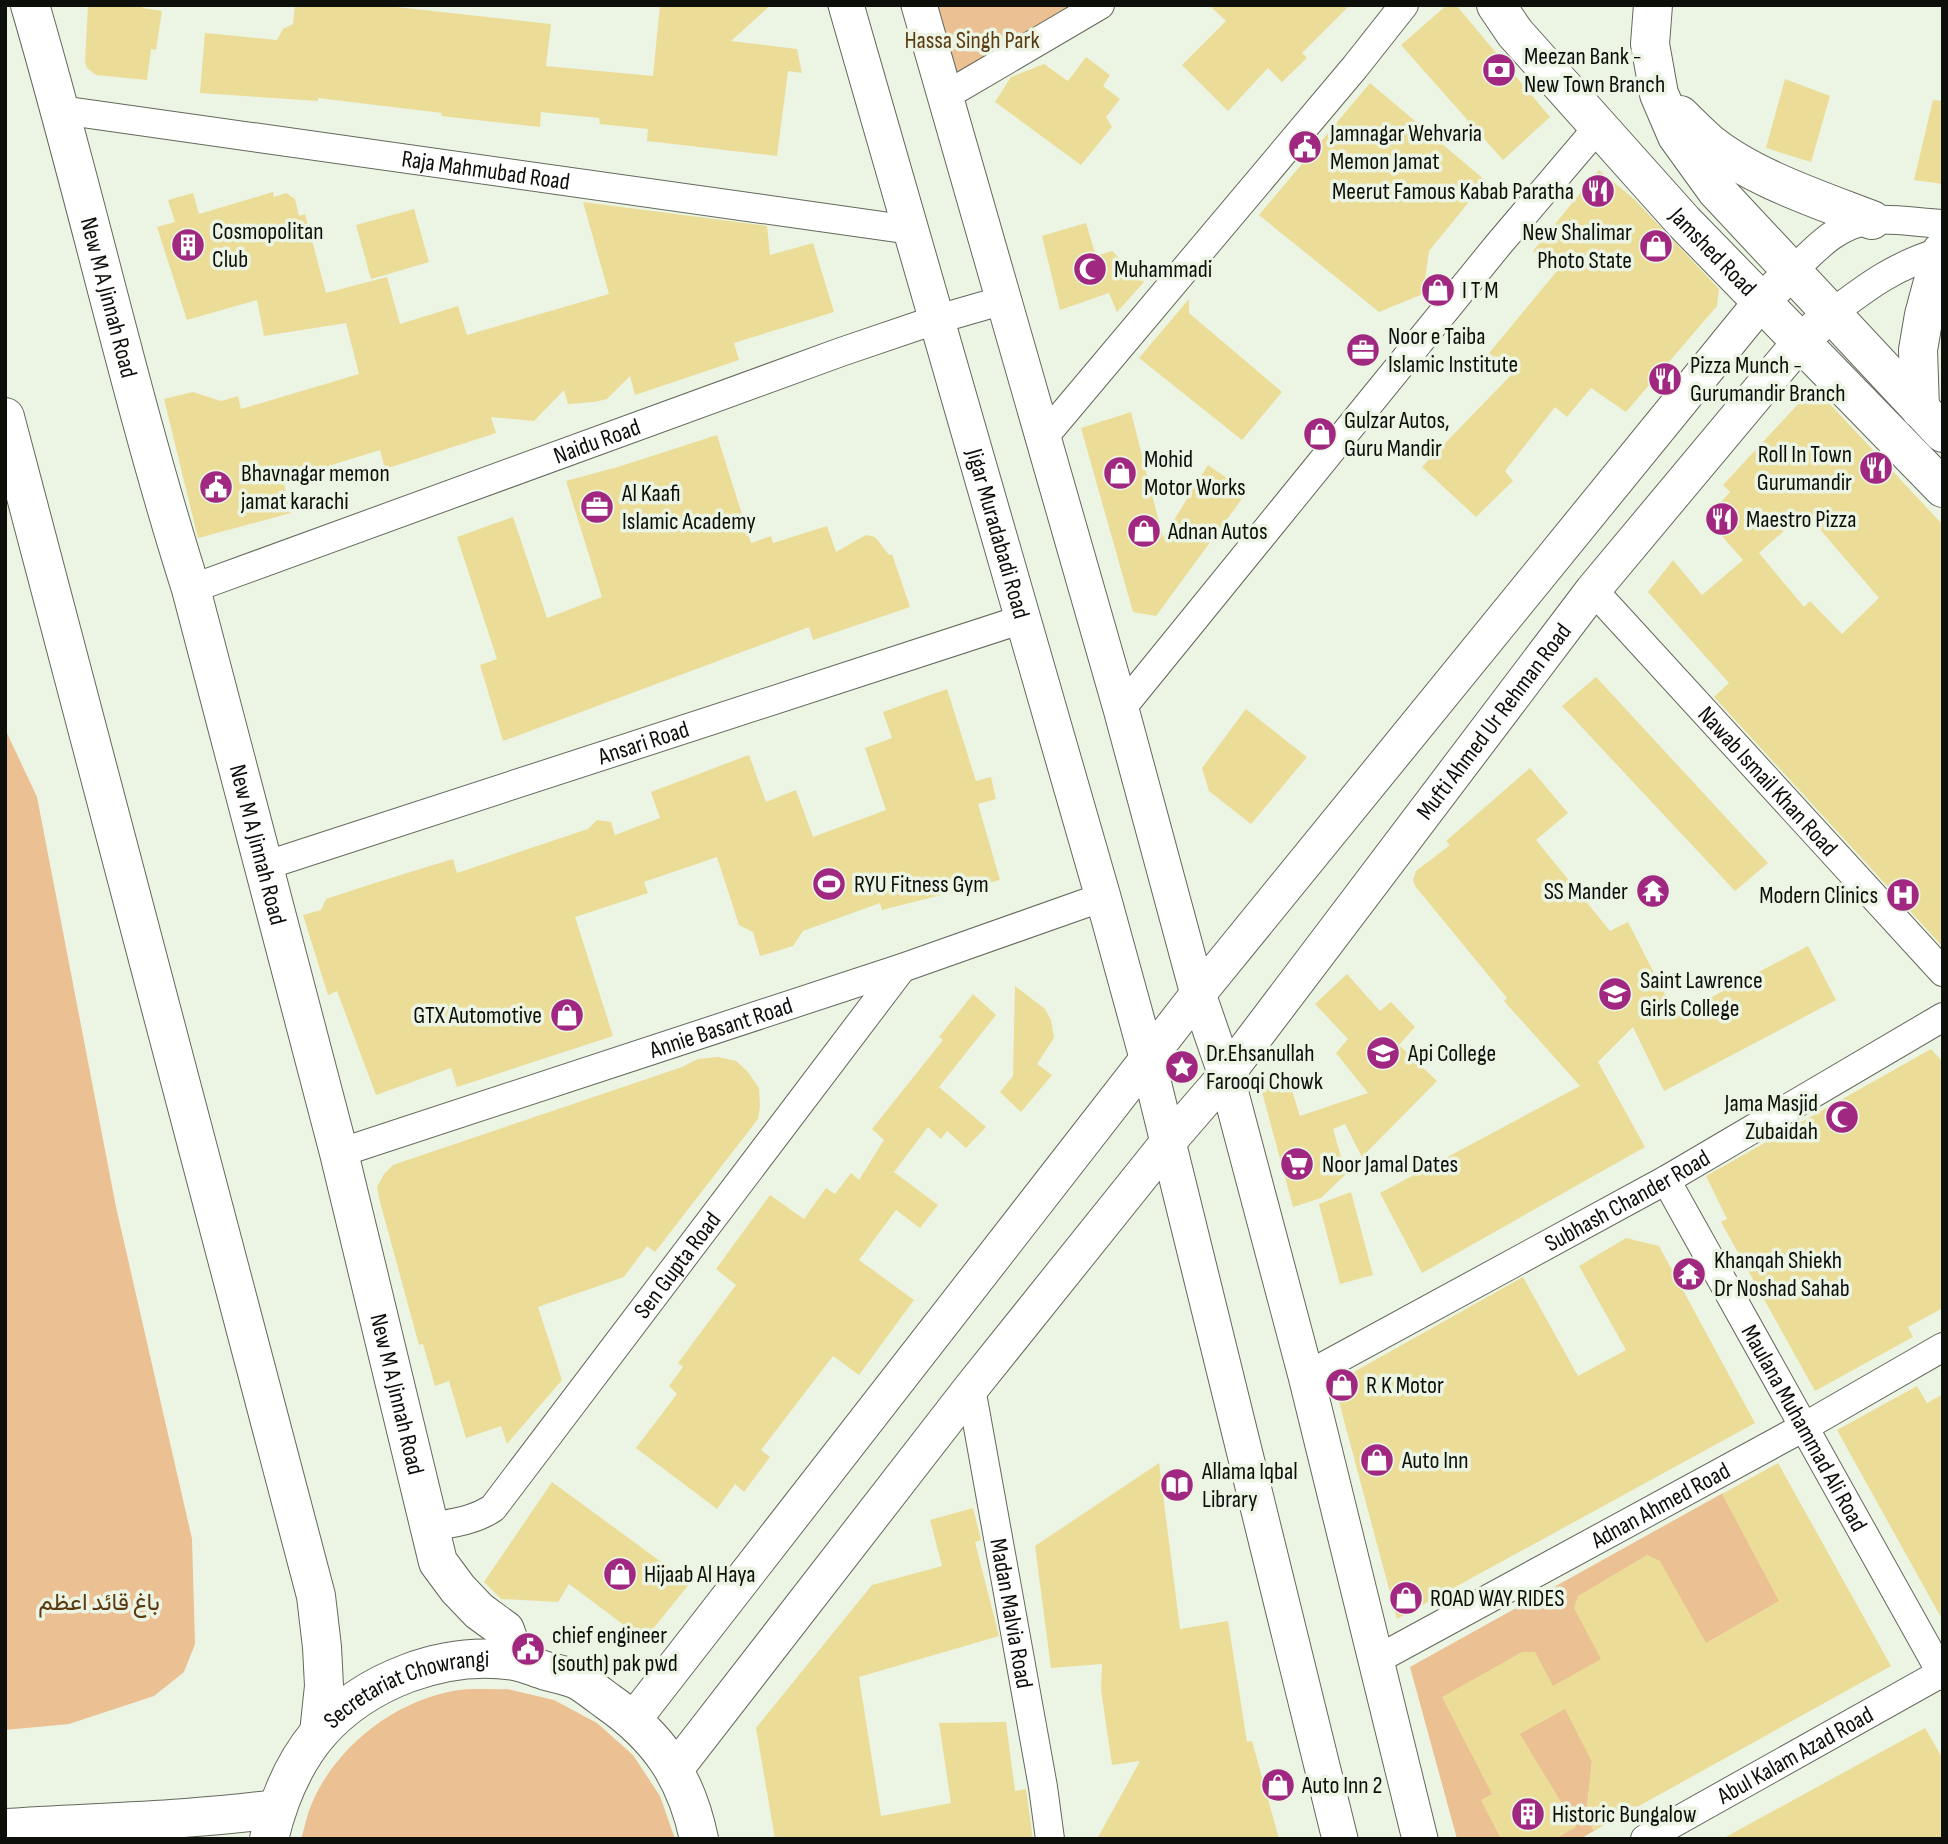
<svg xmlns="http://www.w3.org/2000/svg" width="1948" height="1844" font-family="'Sofia Sans Condensed',Vazirmatn,sans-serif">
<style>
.green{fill:#ebc193}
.building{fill:#ebdd98;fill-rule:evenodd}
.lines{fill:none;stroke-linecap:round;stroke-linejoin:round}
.minor-casing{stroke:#62695b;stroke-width:30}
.tertiary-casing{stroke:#62695b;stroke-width:37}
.secondary-casing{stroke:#62695b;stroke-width:40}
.primary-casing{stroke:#62695b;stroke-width:40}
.minor{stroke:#fff;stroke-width:28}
.tertiary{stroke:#fff;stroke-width:35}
.secondary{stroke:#fff;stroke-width:38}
.primary{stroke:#fff;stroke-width:38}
.labels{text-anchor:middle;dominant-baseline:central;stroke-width:7;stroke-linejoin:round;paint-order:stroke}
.park-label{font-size:24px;fill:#5a3a10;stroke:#ecf4e4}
.poi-label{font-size:24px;fill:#0d0f0a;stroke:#ecf4e4;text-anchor:start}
.street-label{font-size:24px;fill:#0d0f0a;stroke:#ecf4e4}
</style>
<rect width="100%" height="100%" fill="#ecf4e4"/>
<!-- green -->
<g class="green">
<polygon points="926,5 1097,5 952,92"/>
<polygon points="5,729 37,797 116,1207 192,1539 195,1644 184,1672 154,1696 69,1724 5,1730"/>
<polygon points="1723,1493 1780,1602 1665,1666 1592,1762 1586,1816 1594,1831 1580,1839 1457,1839 1410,1667"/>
<path d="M507,1689L554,1700L597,1723L633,1755L660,1796L675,1839H301C305,1827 307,1814 312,1803C337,1745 397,1699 459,1690C475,1688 492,1690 507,1689Z"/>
</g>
<!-- building -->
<g class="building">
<polygon points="88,5 142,5 143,8 162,11 156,50 151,49 147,80 96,75 87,68 85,61"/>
<polygon points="295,5 378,5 551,24 546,66 653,76 660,5 771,5 731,41 797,49 802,73 788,71 777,156 647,141 648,129 600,124 599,118 541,112 540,127 441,116 442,113 318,98 318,101 200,93 205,33 277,40 283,29 293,24"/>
<polygon points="1209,5 1350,5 1302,53 1307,58 1282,82 1268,68 1228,111 1182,65 1226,21"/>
<polygon points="1447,5 1456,5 1550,117 1503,160 1401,45"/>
<polygon points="1086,57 1110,75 1103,86 1120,99 1106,117 1112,127 1081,165 995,102 1011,77 1044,64 1068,81"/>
<polygon points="1785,79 1830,96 1811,162 1766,148"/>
<polygon points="1370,83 1486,181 1429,251 1423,294 1379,312 1259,215"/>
<polygon points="1933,100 1943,101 1943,184 1914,180"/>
<polygon points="1599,170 1634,199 1719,289 1717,306 1626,412 1591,388 1567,417 1555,407 1505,471 1513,481 1476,517 1422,467 1513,373 1489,353 1557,271 1533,251"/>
<polygon points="273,192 274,197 286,193 295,199 299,216 305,214 326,293 387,277 400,324 458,306 467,335 609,294 583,202 767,226 770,255 813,243 834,312 734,343 739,360 635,395 630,376 607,399 594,402 568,404 564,390 534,421 491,417 496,433 385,469 380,450 283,480 291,513 198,538 164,399 193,392 221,401 238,396 241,409 359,374 346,323 264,336 257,300 187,320 157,227 175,222 168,200 193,193 199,214"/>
<polygon points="414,209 429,262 371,279 356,225"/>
<polygon points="1086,223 1096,256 1112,251 1144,282 1117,312 1109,293 1060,310 1042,236"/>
<polygon points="1189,299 1189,313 1282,392 1242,440 1139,358"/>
<path d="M1814,387L1943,525V947L1714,697L1729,683L1648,592L1673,560L1702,595L1743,560L1706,518L1730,492L1723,485ZM1805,512L1879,598L1842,634L1810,601L1804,607L1759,553Z"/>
<polygon points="1131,412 1163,538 1208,465 1247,492 1156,616 1133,612 1081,428"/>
<polygon points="717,435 751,543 771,536 773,543 827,526 836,552 866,535 875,537 889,555 892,554 910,607 813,640 809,627 503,741 480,665 497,659 457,537 513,517 547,618 602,597 566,481 621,466"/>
<polygon points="1596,677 1768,863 1735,891 1562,706"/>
<polygon points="947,689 976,781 991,777 996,799 978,804 1000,880 882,910 880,903 803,931 793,946 760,956 753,932 739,925 717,857 644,882 648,893 575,917 613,1036 457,1087 451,1068 376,1095 337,991 328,995 303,915 321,910 326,899 378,882 453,859 457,873 588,829 597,820 611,822 615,835 660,818 651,792 749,755 766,802 796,790 813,837 886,810 865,748 892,738 883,712"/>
<polygon points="1246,709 1307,757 1251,824 1209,791 1202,768"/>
<polygon points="1530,768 1568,813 1536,840 1610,931 1628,922 1676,1016 1808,946 1836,1000 1664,1091 1633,1027 1598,1062 1645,1147 1422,1273 1380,1193 1580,1086 1504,1001 1507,998 1415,886 1413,880 1416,871 1450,845 1446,841"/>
<polygon points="1347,974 1380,1011 1391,1002 1415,1027 1399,1045 1437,1081 1362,1157 1345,1124 1333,1129 1346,1174 1321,1198 1293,1207 1258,1077 1285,1069 1300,1116 1368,1093 1336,1053 1348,1039 1315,1004"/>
<polygon points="1015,986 1045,1009 1051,1020 1054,1038 1037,1064 1052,1075 1021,1112 1000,1092 1013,1076"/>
<polygon points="973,994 996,1015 939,1087 986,1127 966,1148 947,1131 941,1139 928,1127 894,1172 938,1205 920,1228 896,1210 859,1260 914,1300 859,1375 833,1356 761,1450 770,1457 744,1492 735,1484 717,1509 636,1448 677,1394 669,1386 683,1367 678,1363 736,1285 716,1269 770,1195 804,1219 826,1188 835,1194 851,1173 859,1180 884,1140 872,1129 943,1040 939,1037"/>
<polygon points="1931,1049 1943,1062 1943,1308 1908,1327 1913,1337 1815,1391 1721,1222 1727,1219 1706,1176"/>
<polygon points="718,1057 736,1061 748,1072 759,1088 760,1106 758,1119 655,1252 647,1246 624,1277 538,1307 562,1380 507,1444 501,1426 466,1438 449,1381 435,1386 423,1344 419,1345 380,1202 377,1187 384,1174 393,1165 682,1067 698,1059"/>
<polygon points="1351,1192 1373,1275 1340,1284 1319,1204"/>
<polygon points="1626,1238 1659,1246 1755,1423 1397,1619 1334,1383 1523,1277 1578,1376 1626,1350 1579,1266"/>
<polygon points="1917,1386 1927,1403 1943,1394 1943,1621 1837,1430"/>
<polygon points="1159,1463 1180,1629 1228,1621 1247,1742 1252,1741 1279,1839 1097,1839 1140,1761 1112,1765 1101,1690 1102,1664 1051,1668 1035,1546"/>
<polygon points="1778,1463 1891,1666 1594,1831 1586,1816 1592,1762 1565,1709 1520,1734 1576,1827 1555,1839 1501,1839 1481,1800 1492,1794 1442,1697 1522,1652 1535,1652 1553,1686 1601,1659 1574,1608 1578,1596 1647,1555 1660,1561 1706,1643 1779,1601 1722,1494"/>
<polygon points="552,1482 690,1583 644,1640 569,1584 558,1602 501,1599 484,1582"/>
<polygon points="973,1508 981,1540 975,1542 999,1636 859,1677 881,1816 951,1803 939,1723 1006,1722 1015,1791 1026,1789 1033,1839 775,1839 756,1728 872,1585 942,1566 930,1520"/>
<polygon points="1925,1728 1943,1759 1943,1839 1722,1839"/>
</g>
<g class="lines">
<!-- minor casing -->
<g class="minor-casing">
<g id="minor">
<polyline points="945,96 1100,5"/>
<path id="s1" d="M61,110L911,230"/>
<path d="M1792,272C1815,249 1838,223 1872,220C1895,218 1920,223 1943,224"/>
<path d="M1831,314C1869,285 1896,265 1943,251"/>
<polyline points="1043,438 1355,67 1404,5"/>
<path id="s2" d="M191,589L841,352L938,319L1004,300"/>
<path id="s3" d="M1593,590L1943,972"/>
<polyline points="1121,709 1498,245 1599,126"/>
<path id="s4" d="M264,866L1023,619"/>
<path id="s5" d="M339,1153L902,968L1103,897"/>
<path id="s6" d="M1666,1180L1943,1676"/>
<path id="s7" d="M1306,1376L1666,1180L1943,1017"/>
<path id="s8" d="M971,1388L1043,1787L1050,1839"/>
<path id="s9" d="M430,1527C452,1523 474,1521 493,1508L902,968"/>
<path id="s10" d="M1376,1660L1804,1427L1943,1347"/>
<path id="s11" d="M1645,1839L1943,1672"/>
</g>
</g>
<!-- tertiary casing -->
<g class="tertiary-casing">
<g id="tertiary">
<path id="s12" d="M846,5L1103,897L1148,1061L1340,1839"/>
<polyline points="919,5 1121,709 1198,994 1226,1075 1306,1376 1420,1839"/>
<polyline points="634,1719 1198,994 1762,301 1792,272"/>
<path id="s13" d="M674,1771L971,1388L1169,1141L1226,1075L1593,590L1801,341L1831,314"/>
</g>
</g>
<!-- secondary casing -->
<g class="secondary-casing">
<g id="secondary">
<path id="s14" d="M1496,5L1515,33L1684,222L1943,488"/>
<polyline points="1653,5 1650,44 1659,94 1677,136 1716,190 1943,433"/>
<path d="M1680,115C1689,124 1698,133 1707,141C1750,177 1820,200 1872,220"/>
<polyline points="1920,409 1918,350 1924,315 1941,252"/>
</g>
</g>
<!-- primary casing -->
<g class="primary-casing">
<g id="primary">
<path id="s15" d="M30,5C87,199 130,397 191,589L339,1153L438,1562L458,1589L479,1611L505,1630L516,1661"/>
<polyline points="5,417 316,1596 322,1647 324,1686 319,1733"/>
<path d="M5,1828C96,1822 186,1821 276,1809"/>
<path id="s16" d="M269,1839C278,1801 293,1764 318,1734C365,1680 445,1650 515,1661C526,1663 536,1668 546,1671C557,1674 571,1676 581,1682C590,1688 599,1695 607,1701C659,1737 686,1777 699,1839"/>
</g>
</g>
<!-- minor -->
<use href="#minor" class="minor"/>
<!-- tertiary -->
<use href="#tertiary" class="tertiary"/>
<!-- secondary -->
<use href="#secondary" class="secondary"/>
<!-- primary -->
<use href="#primary" class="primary"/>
</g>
<!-- icons -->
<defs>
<g id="bank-disc" transform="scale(1.75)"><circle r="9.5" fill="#a02880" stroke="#ecf4e4"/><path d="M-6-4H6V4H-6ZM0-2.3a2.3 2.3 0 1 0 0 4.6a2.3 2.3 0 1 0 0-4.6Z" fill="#fff"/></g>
<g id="civic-disc" transform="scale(1.75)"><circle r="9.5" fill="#a02880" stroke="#ecf4e4"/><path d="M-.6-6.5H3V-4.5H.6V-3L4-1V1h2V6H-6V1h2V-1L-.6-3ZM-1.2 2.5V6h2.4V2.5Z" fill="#fff"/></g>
<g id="restaurant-disc" transform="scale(1.75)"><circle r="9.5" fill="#a02880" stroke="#ecf4e4"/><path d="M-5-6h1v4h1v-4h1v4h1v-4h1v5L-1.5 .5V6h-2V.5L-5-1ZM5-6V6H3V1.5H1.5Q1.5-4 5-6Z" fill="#fff"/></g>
<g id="building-disc" transform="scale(1.75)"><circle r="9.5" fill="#a02880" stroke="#ecf4e4"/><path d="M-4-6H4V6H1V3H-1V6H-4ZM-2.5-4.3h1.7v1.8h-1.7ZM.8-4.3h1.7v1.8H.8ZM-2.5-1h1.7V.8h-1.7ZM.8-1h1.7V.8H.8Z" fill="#fff"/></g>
<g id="shop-disc" transform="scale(1.75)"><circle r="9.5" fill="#a02880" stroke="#ecf4e4"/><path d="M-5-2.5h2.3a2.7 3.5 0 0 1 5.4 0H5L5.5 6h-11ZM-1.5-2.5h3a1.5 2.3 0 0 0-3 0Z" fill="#fff"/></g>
<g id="mosque-disc" transform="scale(1.75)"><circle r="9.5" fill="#a02880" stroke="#ecf4e4"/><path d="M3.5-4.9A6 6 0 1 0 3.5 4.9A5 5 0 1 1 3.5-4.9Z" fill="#fff"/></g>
<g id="office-disc" transform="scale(1.75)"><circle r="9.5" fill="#a02880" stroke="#ecf4e4"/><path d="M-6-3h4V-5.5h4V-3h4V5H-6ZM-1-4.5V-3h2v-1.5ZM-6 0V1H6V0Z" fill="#fff"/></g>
<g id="stadium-disc" transform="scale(1.75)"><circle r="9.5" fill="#a02880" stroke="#ecf4e4"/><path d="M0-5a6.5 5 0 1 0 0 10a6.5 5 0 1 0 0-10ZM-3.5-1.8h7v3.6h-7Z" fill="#fff"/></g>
<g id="temple-disc" transform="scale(1.75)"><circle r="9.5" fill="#a02880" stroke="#ecf4e4"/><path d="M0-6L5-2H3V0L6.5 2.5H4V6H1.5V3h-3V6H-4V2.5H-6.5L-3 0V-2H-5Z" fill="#fff"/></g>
<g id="hospital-disc" transform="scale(1.75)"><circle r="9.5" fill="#a02880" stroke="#ecf4e4"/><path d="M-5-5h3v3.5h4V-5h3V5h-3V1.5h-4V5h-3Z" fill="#fff"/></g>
<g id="university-disc" transform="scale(1.75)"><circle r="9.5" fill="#a02880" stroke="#ecf4e4"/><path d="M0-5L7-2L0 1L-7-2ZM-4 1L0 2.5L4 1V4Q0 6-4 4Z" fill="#fff"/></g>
<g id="sight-disc" transform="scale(1.75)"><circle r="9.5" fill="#a02880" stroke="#ecf4e4"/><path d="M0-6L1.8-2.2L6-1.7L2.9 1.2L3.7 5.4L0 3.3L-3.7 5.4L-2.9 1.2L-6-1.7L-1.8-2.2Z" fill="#fff"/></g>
<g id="supermarket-disc" transform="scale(1.75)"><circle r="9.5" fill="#a02880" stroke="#ecf4e4"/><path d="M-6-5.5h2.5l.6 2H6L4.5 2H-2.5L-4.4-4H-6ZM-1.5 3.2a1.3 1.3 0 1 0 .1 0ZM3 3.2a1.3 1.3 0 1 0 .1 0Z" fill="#fff"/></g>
<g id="library-disc" transform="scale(1.75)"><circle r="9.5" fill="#a02880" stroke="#ecf4e4"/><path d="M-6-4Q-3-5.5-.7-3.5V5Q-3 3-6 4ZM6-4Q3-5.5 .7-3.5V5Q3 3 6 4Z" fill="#fff"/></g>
</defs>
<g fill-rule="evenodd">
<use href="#bank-disc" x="1499" y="70"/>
<use href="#civic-disc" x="1305" y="147"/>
<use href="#restaurant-disc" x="1598" y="191"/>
<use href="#building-disc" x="188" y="245"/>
<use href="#shop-disc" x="1656" y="246"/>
<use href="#mosque-disc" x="1090" y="269"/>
<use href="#shop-disc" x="1438" y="290"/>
<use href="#office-disc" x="1363" y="350"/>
<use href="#restaurant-disc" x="1665" y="379"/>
<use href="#shop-disc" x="1320" y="434"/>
<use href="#restaurant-disc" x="1876" y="468"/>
<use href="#shop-disc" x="1120" y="473"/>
<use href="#civic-disc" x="216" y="487"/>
<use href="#office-disc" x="597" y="507"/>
<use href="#restaurant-disc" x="1722" y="519"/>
<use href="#shop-disc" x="1144" y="531"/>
<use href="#stadium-disc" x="829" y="884"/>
<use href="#temple-disc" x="1653" y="891"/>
<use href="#hospital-disc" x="1903" y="895"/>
<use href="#university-disc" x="1615" y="994"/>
<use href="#shop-disc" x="567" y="1015"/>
<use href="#university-disc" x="1383" y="1053"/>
<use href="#sight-disc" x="1182" y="1067"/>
<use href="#mosque-disc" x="1842" y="1117"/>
<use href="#supermarket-disc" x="1297" y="1164"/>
<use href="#temple-disc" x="1689" y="1274"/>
<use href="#shop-disc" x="1342" y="1385"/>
<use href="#shop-disc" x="1377" y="1460"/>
<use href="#library-disc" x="1177" y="1485"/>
<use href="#shop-disc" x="620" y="1574"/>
<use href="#shop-disc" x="1406" y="1598"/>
<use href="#civic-disc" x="528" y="1649"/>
<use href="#shop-disc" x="1278" y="1785"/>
<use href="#building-disc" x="1528" y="1814"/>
</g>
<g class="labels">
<!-- park labels -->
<g class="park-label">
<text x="972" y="40">Hassa Singh Park</text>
<text x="99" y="1602">باغ قائد اعظم</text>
</g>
<!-- poi labels -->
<g class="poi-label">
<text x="1524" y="56">Meezan Bank -<tspan x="1524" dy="28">New Town Branch</tspan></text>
<text x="1330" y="133">Jamnagar Wehvaria<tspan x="1330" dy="28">Memon Jamat</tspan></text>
<text x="1574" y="191" text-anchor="end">Meerut Famous Kabab Paratha</text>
<text x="212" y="231">Cosmopolitan<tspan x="212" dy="28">Club</tspan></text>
<text x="1632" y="232" text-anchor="end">New Shalimar<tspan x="1632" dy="28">Photo State</tspan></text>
<text x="1114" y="269">Muhammadi</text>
<text x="1462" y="290">I T M</text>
<text x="1388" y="336">Noor e Taiba<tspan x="1388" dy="28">Islamic Institute</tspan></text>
<text x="1690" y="365">Pizza Munch -<tspan x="1690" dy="28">Gurumandir Branch</tspan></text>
<text x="1344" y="420">Gulzar Autos,<tspan x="1344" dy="28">Guru Mandir</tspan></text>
<text x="1852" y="454" text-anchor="end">Roll In Town<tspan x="1852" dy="28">Gurumandir</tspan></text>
<text x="1144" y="459">Mohid<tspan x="1144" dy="28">Motor Works</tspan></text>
<text x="241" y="473">Bhavnagar memon<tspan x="241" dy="28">jamat karachi</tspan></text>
<text x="622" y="493">Al Kaafi<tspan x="622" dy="28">Islamic Academy</tspan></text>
<text x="1746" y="519">Maestro Pizza</text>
<text x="1168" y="531">Adnan Autos</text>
<text x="854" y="884">RYU Fitness Gym</text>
<text x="1628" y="891" text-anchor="end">SS Mander</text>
<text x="1878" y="895" text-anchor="end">Modern Clinics</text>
<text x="1640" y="980">Saint Lawrence<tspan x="1640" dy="28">Girls College</tspan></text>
<text x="542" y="1015" text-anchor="end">GTX Automotive</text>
<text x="1206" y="1053">Dr.Ehsanullah<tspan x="1206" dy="28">Farooqi Chowk</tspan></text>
<text x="1408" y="1053">Api College</text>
<text x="1818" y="1103" text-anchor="end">Jama Masjid<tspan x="1818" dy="28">Zubaidah</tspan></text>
<text x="1322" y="1164">Noor Jamal Dates</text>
<text x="1714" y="1260">Khanqah Shiekh<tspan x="1714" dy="28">Dr Noshad Sahab</tspan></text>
<text x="1366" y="1385">R K Motor</text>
<text x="1402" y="1460">Auto Inn</text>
<text x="1202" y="1471">Allama Iqbal<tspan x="1202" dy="28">Library</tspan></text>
<text x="644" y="1574">Hijaab Al Haya</text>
<text x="1430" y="1598">ROAD WAY RIDES</text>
<text x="552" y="1635">chief engineer<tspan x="552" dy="28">(south) pak pwd</tspan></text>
<text x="1302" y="1785">Auto Inn 2</text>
<text x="1552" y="1814">Historic Bungalow</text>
</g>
<!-- street labels -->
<g class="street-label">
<text stroke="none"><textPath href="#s1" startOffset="429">Raja Mahmubad Road</textPath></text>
<text stroke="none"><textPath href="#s14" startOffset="329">Jamshed Road</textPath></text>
<text stroke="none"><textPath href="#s15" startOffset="303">New M A Jinnah Road</textPath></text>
<text stroke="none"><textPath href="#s2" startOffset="432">Naidu Road</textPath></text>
<text stroke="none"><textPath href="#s12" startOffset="550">Jigar Muradabadi Road</textPath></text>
<text stroke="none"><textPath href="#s13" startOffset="1332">Mufti Ahmed Ur Rehman Road</textPath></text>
<text stroke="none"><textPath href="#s4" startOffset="399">Ansari Road</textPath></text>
<text stroke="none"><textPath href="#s3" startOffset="259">Nawab Ismail Khan Road</textPath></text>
<text stroke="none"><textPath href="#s15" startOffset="870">New M A Jinnah Road</textPath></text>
<text stroke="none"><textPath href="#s5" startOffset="402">Annie Basant Road</textPath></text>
<text stroke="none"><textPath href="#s7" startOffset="366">Subhash Chander Road</textPath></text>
<text stroke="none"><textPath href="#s9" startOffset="371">Sen Gupta Road</textPath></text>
<text stroke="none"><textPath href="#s15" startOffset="1437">New M A Jinnah Road</textPath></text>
<text stroke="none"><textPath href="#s6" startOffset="284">Maulana Muhammad Ali Road</textPath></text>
<text stroke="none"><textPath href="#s10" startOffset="324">Adnan Ahmed Road</textPath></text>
<text stroke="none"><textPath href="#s8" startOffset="229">Madan Malvia Road</textPath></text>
<text stroke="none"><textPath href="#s16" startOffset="220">Secretariat Chowrangi</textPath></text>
<text stroke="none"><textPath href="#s11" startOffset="172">Abul Kalam Azad Road</textPath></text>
</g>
</g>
<!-- border -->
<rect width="1948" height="1844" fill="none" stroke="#0d0f0a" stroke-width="14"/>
</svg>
